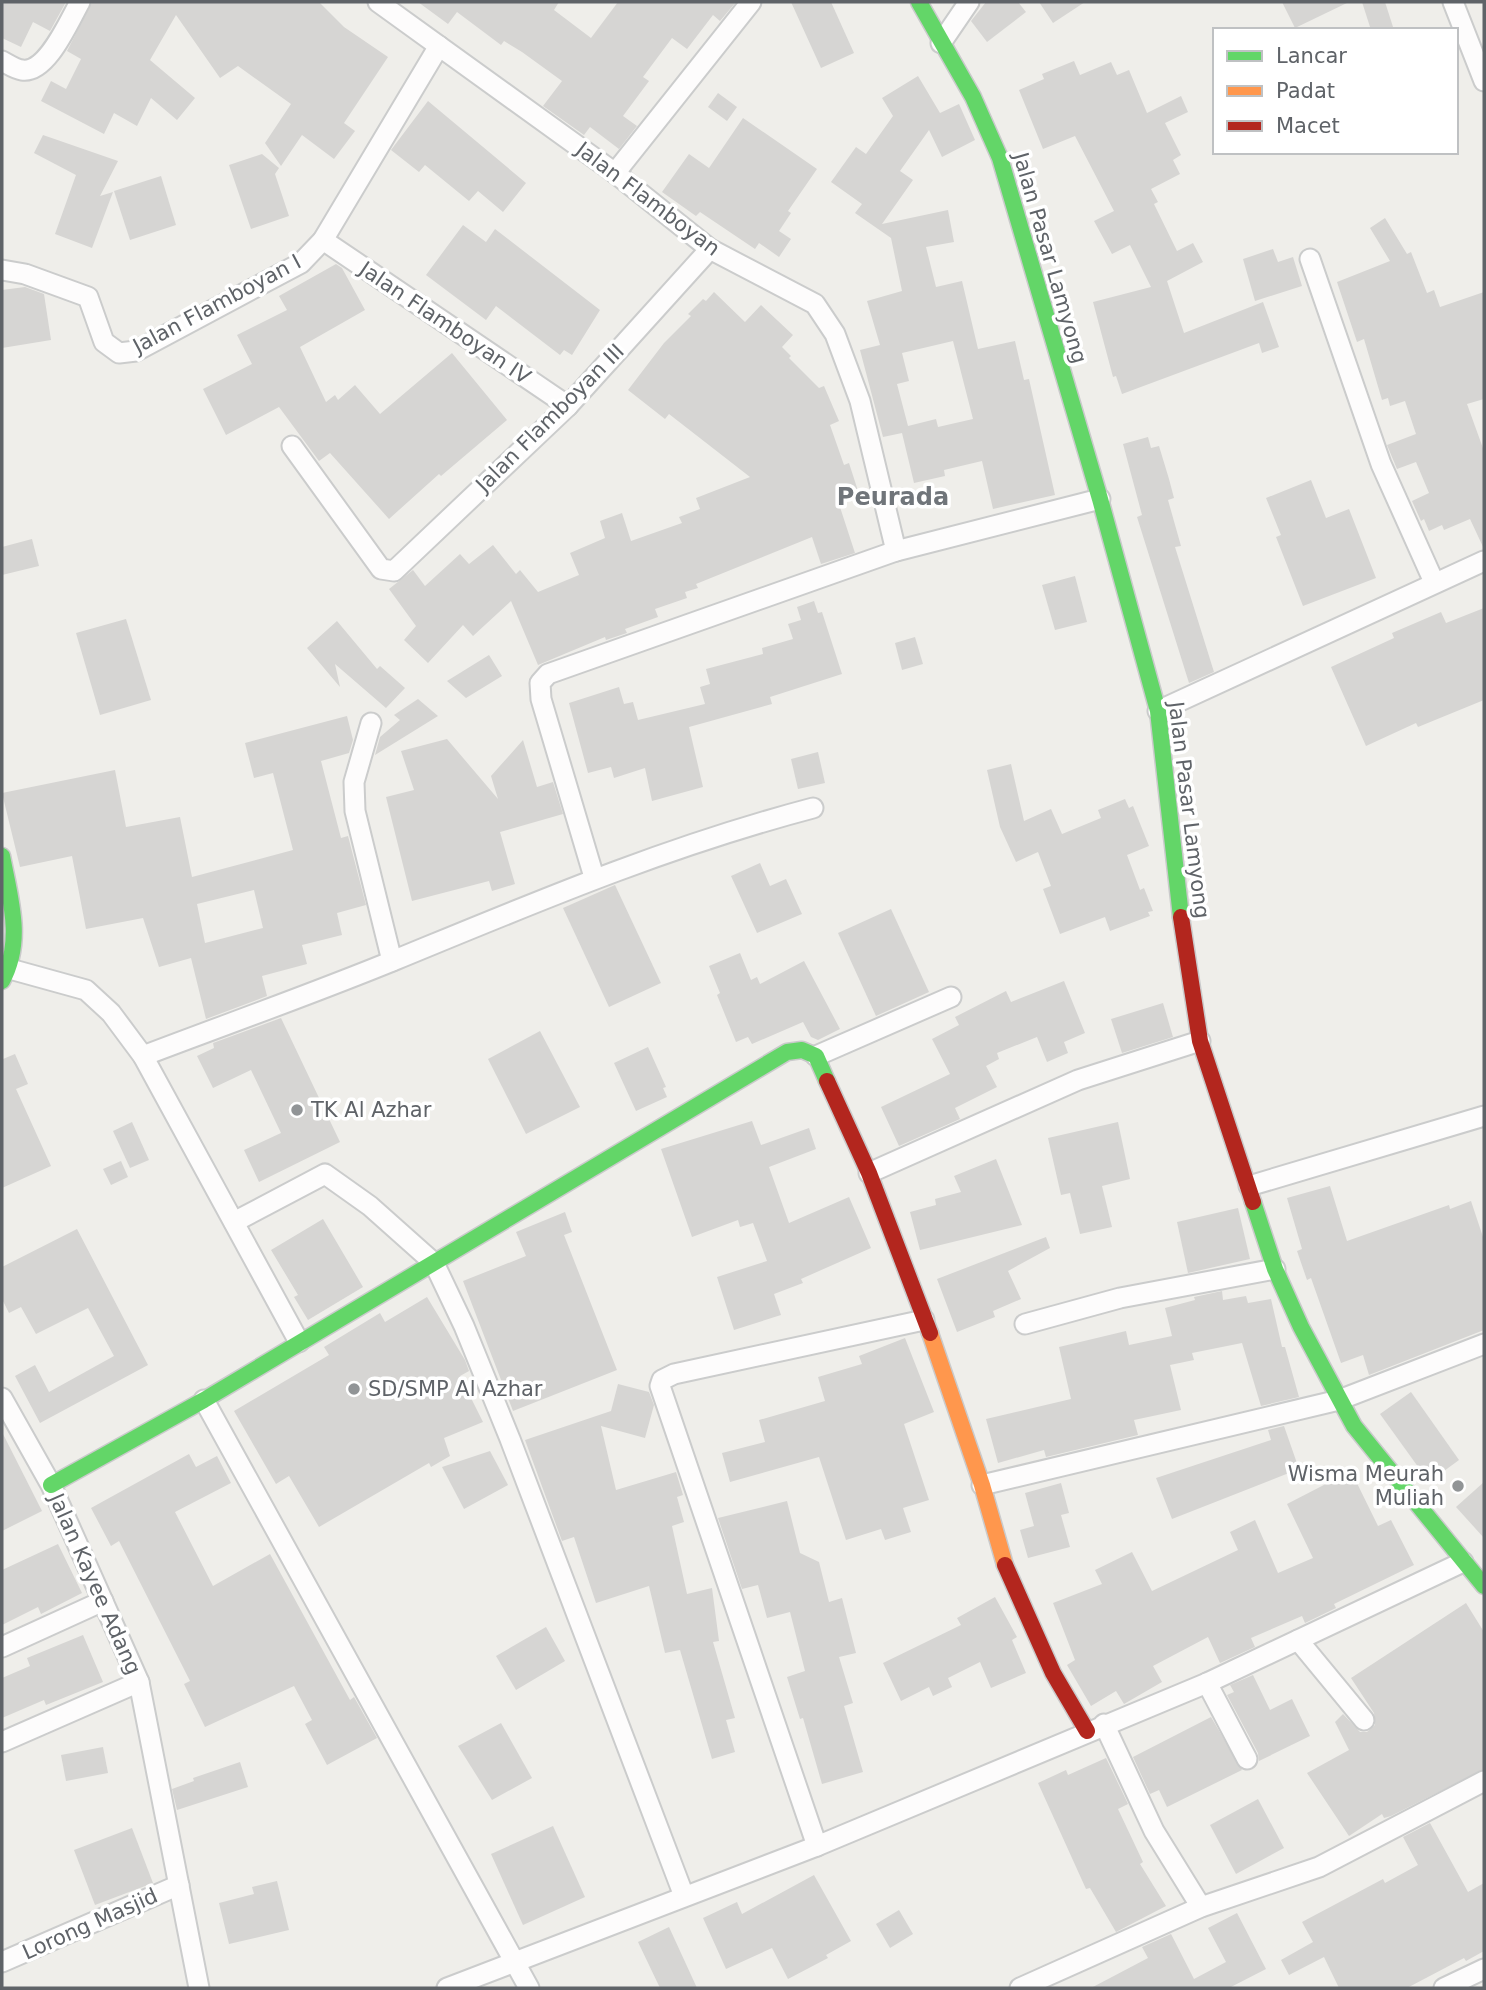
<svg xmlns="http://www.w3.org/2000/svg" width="1486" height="1990" font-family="'DejaVu Sans',sans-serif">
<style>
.building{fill:#d6d5d3;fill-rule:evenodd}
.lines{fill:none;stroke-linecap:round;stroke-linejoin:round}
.street-casing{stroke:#cbcccc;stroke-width:23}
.fast-casing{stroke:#cacacb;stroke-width:19}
.slow-casing{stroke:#cacacb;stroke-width:19}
.jam-casing{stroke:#cacacb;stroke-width:19}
.street{stroke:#fdfcfc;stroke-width:19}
.fast{stroke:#63d668;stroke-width:16}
.slow{stroke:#ff974d;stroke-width:16}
.jam{stroke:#b3261e;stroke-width:16}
.poi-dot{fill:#919496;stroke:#fff;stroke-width:2.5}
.labels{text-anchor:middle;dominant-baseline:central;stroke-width:7;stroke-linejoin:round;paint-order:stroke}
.street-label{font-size:21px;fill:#5f6368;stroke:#fff}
.poi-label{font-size:21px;fill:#5f6368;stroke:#fff;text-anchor:start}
.quarter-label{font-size:24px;font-weight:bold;fill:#70757a;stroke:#fff}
</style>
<rect width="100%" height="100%" fill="#efeeea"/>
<!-- building -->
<g class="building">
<polygon points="2,2 66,2 50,31 33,22 21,47 2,38"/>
<polygon points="92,2 319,2 344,27 388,57 344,123 355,131 334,159 302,135 281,166 265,143 291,104 238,66 220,78 176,15 150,60 195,98 177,120 151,98 137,126 114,113 104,134 41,101 51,81 66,89 81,59 67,51"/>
<polygon points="418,2 559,2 554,10 591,38 618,2 736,2 720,21 713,15 687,49 672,38 643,77 649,81 623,116 637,126 619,149 590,127 584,135 543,106 562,81 522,52 504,41 501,45 457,12 448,24"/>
<polygon points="791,2 831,2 854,53 821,68"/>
<polygon points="986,2 1018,2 1026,12 987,42 971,21"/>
<polygon points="1039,2 1085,2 1053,23"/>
<polygon points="1282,2 1349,2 1295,28"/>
<polygon points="1362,2 1385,2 1394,30 1371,30"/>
<polygon points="1074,61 1080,75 1111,62 1117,75 1129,70 1147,113 1181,96 1188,112 1165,123 1181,155 1173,160 1180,174 1151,189 1158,202 1154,204 1177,251 1193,243 1203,262 1167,281 1184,333 1263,302 1279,347 1262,353 1259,343 1122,394 1116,376 1113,377 1093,302 1151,287 1130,245 1112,254 1094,221 1114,211 1075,136 1043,149 1019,90 1044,79 1042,74"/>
<path d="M918,76L940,113L959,104L975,140L942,157L929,130L900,171L913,180L882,224L948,210L954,242L926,247L936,287L962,281L978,349L1015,341L1024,380L1029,379L1055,495L993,509L982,461L944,470L945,476L914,483L902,433L883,437L860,350L880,345L867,301L902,291L891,238L855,213L862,204L831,182L856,147L866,154L893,116L882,98ZM953,341L973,419L938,427L936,419L908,426L897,384L909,381L902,353Z"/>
<polygon points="718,93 737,107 727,121 708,107"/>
<polygon points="428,101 526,183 503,212 478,191 469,201 425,165 419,172 391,150"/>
<polygon points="743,118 817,169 788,211 791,213 779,231 791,239 779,257 759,243 755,249 700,212 696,216 662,192 689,154 709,168"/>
<polygon points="43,135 118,161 100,196 113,192 92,248 55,234 76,175 34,153"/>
<polygon points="262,154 279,168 275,174 289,216 251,229 229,165"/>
<polygon points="161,176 176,225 130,240 114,191"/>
<polygon points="1385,218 1407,254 1411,252 1427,293 1434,290 1440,307 1484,292 1484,399 1467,404 1484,451 1484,549 1470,519 1444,530 1442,525 1429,531 1424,519 1421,521 1412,501 1429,493 1416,462 1397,469 1387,445 1416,434 1405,401 1390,406 1388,398 1382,400 1364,339 1357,342 1337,282 1390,261 1370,228"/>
<polygon points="463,225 486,242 495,229 600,310 572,355 564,350 560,355 496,306 486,320 426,275"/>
<polygon points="1273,249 1278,262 1293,257 1302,286 1255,301 1243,259"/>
<polygon points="336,264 342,268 365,310 300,347 326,402 335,395 338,400 355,385 380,414 452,353 507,420 441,476 439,474 389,519 330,453 319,461 279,407 226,435 203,389 252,364 237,335 287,310 279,296"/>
<polygon points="25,287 44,294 51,340 2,348 2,290"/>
<polygon points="714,292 745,322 761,305 793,335 782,347 791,356 789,358 819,388 824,386 839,421 830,425 844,465 849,463 859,494 838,501 855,553 821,564 812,537 696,584 698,588 685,592 687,598 655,609 658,617 625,629 627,633 606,640 605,637 538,665 511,601 473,636 463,625 428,663 404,640 416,626 389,589 413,570 425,586 460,554 469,564 493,545 516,574 520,570 538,592 579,575 570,553 605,538 600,521 622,513 631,541 682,523 679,517 700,509 696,498 750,477 669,414 665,419 628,390 664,343 691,316 688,314 703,299 706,301"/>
<polygon points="1148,437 1151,448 1159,446 1169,479 1174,498 1168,500 1181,546 1175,547 1214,672 1189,683 1137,517 1142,515 1123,444"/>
<polygon points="1311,480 1326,518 1349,509 1376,578 1303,606 1276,537 1281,535 1266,498"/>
<polygon points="32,539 39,566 2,575 2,547"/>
<polygon points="1075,576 1087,622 1055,630 1042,585"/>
<polygon points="814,601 818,613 822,612 842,674 770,697 772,704 689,727 703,787 652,801 645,768 614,778 611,767 588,773 569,703 619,687 624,704 633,702 638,720 705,704 700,687 710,684 706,669 763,654 762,648 793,639 788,624 801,620 797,607"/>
<polygon points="1484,608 1484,700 1418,727 1416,723 1366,746 1331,667 1394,638 1392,633 1441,612 1446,623"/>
<polygon points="126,619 151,700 100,715 76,633"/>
<polygon points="337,621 377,669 380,666 405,688 386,708 335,664 340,687 307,648"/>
<polygon points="915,637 923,664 902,670 895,643"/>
<polygon points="489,655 502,676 466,698 447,681"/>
<polygon points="418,699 438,716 375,755 380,737 400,720 394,715"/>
<path d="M347,716L353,740L349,753L321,761L341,838L348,836L366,905L337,913L342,935L302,945L307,964L262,976L267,996L206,1019L191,958L159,967L143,918L86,929L72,856L20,867L2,793L115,770L126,827L180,817L192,877L293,850L273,773L254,778L245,743ZM254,890L263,928L205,943L197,904Z"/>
<polygon points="447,739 498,799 491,776 523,740 537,787 553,782 563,814 500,832 515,884 492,891 489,881 412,901 386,797 414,790 401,751"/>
<polygon points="818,752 825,783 798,789 791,759"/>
<polygon points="1011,764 1024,821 1051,809 1062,834 1101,818 1098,810 1125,799 1129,808 1133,806 1149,846 1127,855 1140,890 1144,888 1153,911 1148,912 1150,916 1110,931 1105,917 1060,934 1043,889 1051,886 1038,852 1016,862 1000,827 987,770"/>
<polygon points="760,863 770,886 786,879 802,914 757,933 731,876"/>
<polygon points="615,885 661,983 609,1007 563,908"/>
<polygon points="891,909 929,992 876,1016 838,933"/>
<polygon points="740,953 751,980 757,977 760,984 804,961 840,1029 818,1040 811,1037 803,1022 752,1044 748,1037 736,1042 717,995 720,993 709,966"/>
<polygon points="1064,981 1085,1033 1064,1042 1068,1053 1047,1062 1037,1037 997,1053 999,1059 986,1066 997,1087 955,1108 960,1119 899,1146 881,1107 950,1074 932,1039 959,1025 955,1017 1006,991 1011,1002"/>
<polygon points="1163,1003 1173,1037 1122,1053 1111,1019"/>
<polygon points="281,1018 340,1142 259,1182 244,1150 281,1133 251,1070 213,1088 197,1056 214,1048 213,1043"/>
<polygon points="540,1031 580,1107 526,1134 488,1059"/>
<polygon points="648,1047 666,1087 663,1088 667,1097 636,1111 614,1063"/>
<polygon points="15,1054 28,1084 16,1089 51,1166 2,1188 2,1057 3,1059"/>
<polygon points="752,1121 761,1145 809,1128 816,1149 769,1167 789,1223 849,1197 871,1248 801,1279 803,1283 774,1294 781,1315 734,1330 717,1277 767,1261 753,1223 740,1227 738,1220 692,1237 661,1149"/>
<polygon points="132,1122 149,1160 130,1168 113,1131"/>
<polygon points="1118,1122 1130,1179 1102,1186 1112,1227 1080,1234 1070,1193 1061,1195 1048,1138"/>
<polygon points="996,1159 1022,1225 920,1250 910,1212 936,1205 935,1199 961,1192 954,1176"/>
<polygon points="121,1161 128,1177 111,1185 103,1169"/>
<polygon points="1330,1186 1347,1241 1449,1205 1450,1209 1471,1201 1484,1240 1484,1330 1369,1375 1363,1355 1341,1363 1311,1278 1307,1280 1297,1251 1302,1249 1287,1198"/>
<polygon points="1238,1208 1250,1259 1188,1273 1177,1222"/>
<polygon points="565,1212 572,1232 564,1235 617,1370 513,1411 463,1281 526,1256 516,1232"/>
<polygon points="323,1219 363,1287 308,1320 294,1297 298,1295 271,1250"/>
<polygon points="77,1229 148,1365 40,1423 15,1376 35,1365 49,1392 114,1356 88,1308 36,1334 21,1307 9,1313 2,1299 2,1267"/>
<polygon points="1046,1237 1050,1248 1008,1271 1021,1299 993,1311 995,1317 957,1332 937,1279"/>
<polygon points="1222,1291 1223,1300 1246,1296 1248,1303 1271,1299 1282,1347 1285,1347 1299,1397 1261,1406 1242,1343 1192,1353 1194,1360 1170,1365 1181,1410 1134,1420 1138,1435 1046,1457 1044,1450 998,1463 986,1419 1071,1399 1059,1347 1126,1331 1129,1345 1172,1336 1165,1308 1195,1300 1194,1297"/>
<polygon points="427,1297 465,1360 469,1371 460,1376 483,1422 444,1438 450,1456 431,1467 429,1463 319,1527 289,1476 276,1484 234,1411 329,1355 324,1347 380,1313 385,1322"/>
<polygon points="905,1338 934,1412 904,1424 929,1500 903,1508 911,1532 885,1540 881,1529 846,1540 819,1457 730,1482 722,1453 765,1442 759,1420 825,1401 818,1377 862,1364 859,1356"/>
<polygon points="618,1384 649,1392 654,1405 645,1438 601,1426 616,1490 676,1472 683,1495 677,1497 684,1522 672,1526 687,1594 712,1588 719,1641 713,1642 735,1718 726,1720 735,1752 712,1759 680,1650 665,1653 649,1586 596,1603 574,1537 562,1541 525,1440 611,1411"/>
<polygon points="1411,1392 1459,1460 1429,1482 1380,1414"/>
<polygon points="1284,1426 1299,1469 1172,1519 1156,1478 1271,1440 1268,1430"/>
<polygon points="2,1432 42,1511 2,1531"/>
<polygon points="490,1451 508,1485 464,1509 442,1467"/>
<polygon points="189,1454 196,1467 217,1456 231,1483 175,1512 213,1586 270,1554 350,1700 354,1697 377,1738 327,1765 305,1724 312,1720 294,1686 205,1727 184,1684 190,1681 119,1541 111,1546 91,1508"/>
<polygon points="1351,1471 1378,1526 1391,1520 1414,1565 1334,1604 1336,1608 1305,1623 1302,1616 1251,1638 1255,1647 1220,1663 1208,1637 1153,1666 1162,1682 1124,1704 1116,1691 1091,1706 1067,1665 1075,1660 1053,1603 1102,1584 1095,1570 1132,1552 1152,1591 1238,1550 1230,1532 1255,1520 1278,1573 1313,1558 1287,1504"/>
<polygon points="1484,1482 1484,1538 1456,1507"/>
<polygon points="1061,1483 1069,1513 1061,1515 1070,1547 1028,1558 1020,1530 1034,1526 1025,1493"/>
<polygon points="787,1501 800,1553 819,1562 829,1602 842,1598 856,1653 839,1657 853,1703 844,1706 863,1772 822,1784 803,1718 800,1719 787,1677 805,1671 790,1612 767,1618 758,1585 742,1589 718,1518"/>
<polygon points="58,1544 82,1593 41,1614 38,1607 2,1625 2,1570"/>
<polygon points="995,1597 1017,1637 1012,1640 1026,1673 991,1688 980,1662 948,1678 952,1687 933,1696 929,1687 901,1701 883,1663 961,1625 957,1618"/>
<polygon points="1466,1603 1484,1632 1484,1769 1391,1816 1384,1818 1382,1814 1349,1836 1307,1773 1349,1750 1335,1722 1343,1714 1360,1732 1367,1732 1375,1725 1374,1713 1351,1678"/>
<polygon points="546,1627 565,1661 516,1690 496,1656"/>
<polygon points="83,1635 103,1682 46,1705 44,1700 2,1718 2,1678 30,1666 27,1658"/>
<polygon points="1253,1675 1270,1710 1292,1699 1310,1736 1259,1761 1258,1753 1227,1695 1234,1692 1230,1685"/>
<polygon points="1211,1717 1242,1770 1167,1807 1159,1790 1150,1794 1133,1757"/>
<polygon points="501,1723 532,1778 492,1800 458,1746"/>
<polygon points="103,1747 108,1773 66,1781 61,1755"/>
<polygon points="1106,1758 1128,1804 1118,1809 1143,1862 1140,1864 1166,1906 1116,1932 1090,1888 1086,1889 1038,1783 1066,1770 1068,1775"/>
<polygon points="240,1762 248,1787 177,1810 172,1789 194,1781 193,1778"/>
<polygon points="1258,1799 1284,1848 1236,1874 1210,1825"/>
<polygon points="1430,1823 1468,1892 1484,1883 1484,1951 1466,1961 1464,1958 1407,1988 1339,1988 1324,1957 1289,1975 1281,1960 1313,1942 1302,1922 1383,1879 1385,1883 1418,1865 1403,1837"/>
<polygon points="553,1826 585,1897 523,1925 491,1854"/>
<polygon points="132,1828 153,1883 95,1905 74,1850"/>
<polygon points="814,1875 851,1941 826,1955 828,1958 788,1979 772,1948 726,1969 703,1918 737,1902 742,1914"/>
<polygon points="277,1881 289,1930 229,1944 219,1903 254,1894 252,1887"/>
<polygon points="899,1910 913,1934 890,1948 876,1924"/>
<polygon points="1237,1913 1266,1969 1229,1988 1091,1988 1148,1958 1142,1947 1171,1934 1194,1979 1226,1962 1208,1928"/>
<polygon points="669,1927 697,1988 698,1988 660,1988 638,1942"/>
</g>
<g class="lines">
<!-- street casing -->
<g class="street-casing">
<g id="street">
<polyline points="378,2 615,173 710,249 815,304 835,334 860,401 896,551"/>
<polyline points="1453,2 1484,81"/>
<polyline points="941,43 969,2"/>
<path d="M2,61C8,64 15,69 22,70C47,74 69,21 80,2"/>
<polyline points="615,173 751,2"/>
<polyline points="323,240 568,406"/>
<polyline points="1310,259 1381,464 1434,582"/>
<polyline points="2,270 25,274 88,297 104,342 119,353 136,351 301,263 323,240 439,46"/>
<polyline points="292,446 381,569 394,571 568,406 710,249"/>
<polyline points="1158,711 1484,561"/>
<polyline points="371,723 354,782 355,811 392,961"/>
<polyline points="594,877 541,699 540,683 548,674 896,551 1100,499"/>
<polyline points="10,969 86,990 111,1013 143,1056 299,1342"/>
<path d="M143,1056C227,1024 312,994 395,960C536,902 665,847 813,808"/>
<polyline points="816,1056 951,997"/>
<polyline points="869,1173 1078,1080 1200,1041"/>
<polyline points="1249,1186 1484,1116"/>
<polyline points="234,1222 325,1174 370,1206 434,1263 464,1326 510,1439 684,1896"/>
<polyline points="1025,1324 1120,1298 1275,1269"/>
<polyline points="2,1398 51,1485 139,1682 199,1988"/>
<polyline points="204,1400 529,1988"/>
<polyline points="982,1485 1339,1400 1484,1344"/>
<polyline points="1298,1640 1364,1720"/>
<polyline points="2,1647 103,1601"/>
<polyline points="1207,1683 1247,1759"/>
<polyline points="1104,1724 1154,1831 1201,1907"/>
<polyline points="2,1742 139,1682"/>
<polyline points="817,1846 660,1386 662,1380 674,1374 924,1320"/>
<polyline points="2,1962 179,1885"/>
<polyline points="447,1988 817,1846 1207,1683 1463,1562"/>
<polyline points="1020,1988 1201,1907 1319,1867 1484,1781"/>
<polyline points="1444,1988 1484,1969"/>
</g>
</g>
<!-- fast casing -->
<g class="fast-casing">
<g id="fast">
<polyline points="919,2 973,97 1000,158 1100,499 1158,711 1181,917"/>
<path d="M2,856C10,898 24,941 2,981"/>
<polyline points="1253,1202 1275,1269 1301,1327 1354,1426 1484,1586"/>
<polyline points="51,1485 204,1400 787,1052 802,1050 816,1056 827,1081"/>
</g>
</g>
<!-- slow casing -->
<g class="slow-casing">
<polyline id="slow" points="930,1333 982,1485 1005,1565"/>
</g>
<!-- jam casing -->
<g class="jam-casing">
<g id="jam">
<polyline points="1181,917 1200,1041 1253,1202"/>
<polyline points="827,1081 869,1173 930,1333"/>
<polyline points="1005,1565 1053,1673 1087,1731"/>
</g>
</g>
<!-- street -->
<use href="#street" class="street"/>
<!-- fast -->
<use href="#fast" class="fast"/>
<!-- slow -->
<use href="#slow" class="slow"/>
<!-- jam -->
<use href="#jam" class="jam"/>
</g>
<!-- markers -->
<g class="poi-dot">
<circle cx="297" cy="1110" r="7"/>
<circle cx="354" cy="1389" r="7"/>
<circle cx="1458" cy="1486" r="7"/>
</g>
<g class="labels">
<!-- street labels -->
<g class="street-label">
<text transform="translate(648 199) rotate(37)">Jalan Flamboyan</text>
<text transform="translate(1050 258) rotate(74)">Jalan Pasar Lamyong</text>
<text transform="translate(217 304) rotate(-28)">Jalan Flamboyan I</text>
<text transform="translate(445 323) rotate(34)">Jalan Flamboyan IV</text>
<text transform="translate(550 418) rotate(-45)">Jalan Flamboyan III</text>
<text transform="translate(1189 810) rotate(83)">Jalan Pasar Lamyong</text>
<text transform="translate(95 1584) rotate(66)">Jalan Kayee Adang</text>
<text transform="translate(90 1924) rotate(-24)">Lorong Masjid</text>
</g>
<!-- poi labels -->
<g class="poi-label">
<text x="311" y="1110">TK Al Azhar</text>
<text x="368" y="1389">SD/SMP Al Azhar</text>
<text x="1444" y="1474" text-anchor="end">Wisma Meurah<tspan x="1444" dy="24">Muliah</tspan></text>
</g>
<!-- quarter labels -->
<g class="quarter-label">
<text x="893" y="497">Peurada</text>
</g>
</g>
<!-- border -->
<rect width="1486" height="1990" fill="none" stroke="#5f6368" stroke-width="7"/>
<!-- legend -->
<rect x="1213" y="28" width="245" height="126" fill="#ffffff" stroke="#bfc1c3" stroke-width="2"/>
<rect x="1227" y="51" width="35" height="10" fill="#63d668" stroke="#bfc1c3" stroke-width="2"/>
<text x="1276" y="63" font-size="21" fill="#5f6368">Lancar</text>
<rect x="1227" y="86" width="35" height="10" fill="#ff974d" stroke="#bfc1c3" stroke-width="2"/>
<text x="1276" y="98" font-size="21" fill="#5f6368">Padat</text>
<rect x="1227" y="121" width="35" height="10" fill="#b3261e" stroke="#bfc1c3" stroke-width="2"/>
<text x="1276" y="133" font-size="21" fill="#5f6368">Macet</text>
</svg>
